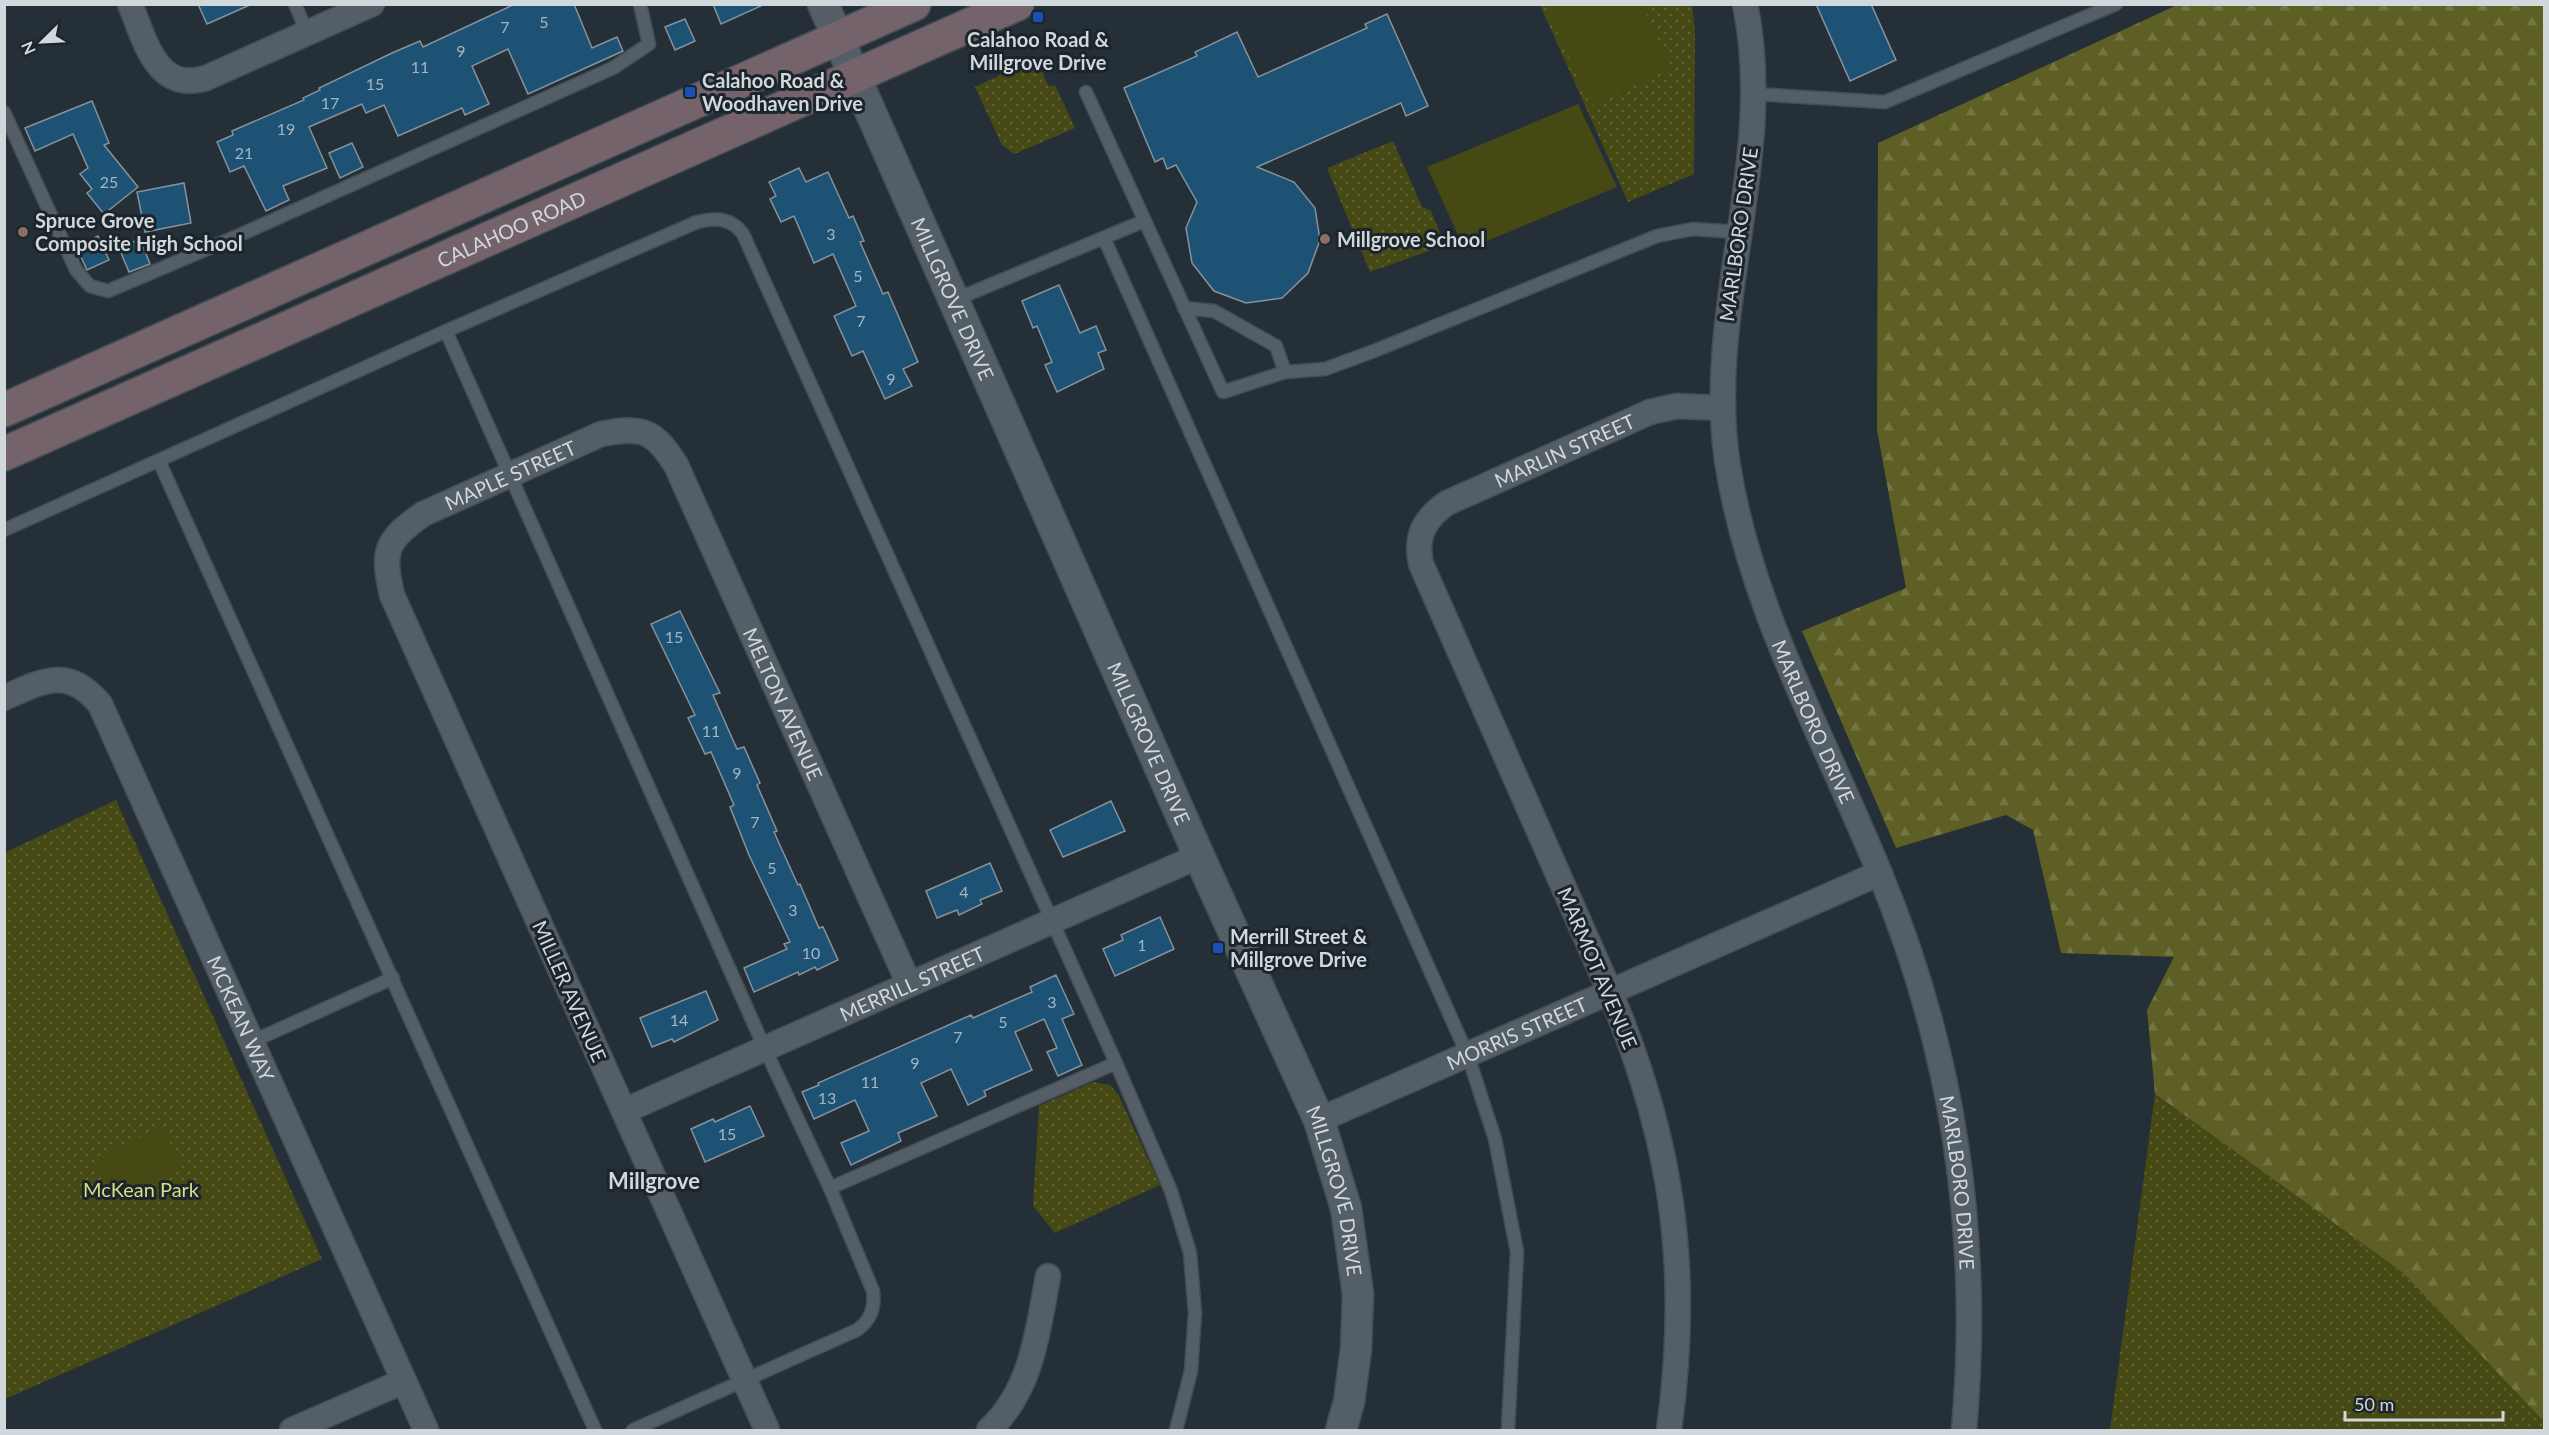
<svg xmlns="http://www.w3.org/2000/svg" width="2549" height="1435" font-family="Lato,sans-serif">
<style>
.forest{fill:url(#forest-firs)}
.park{fill:url(#park-dots)}
.pitch{fill:#474915}
.building{fill:#1e5274;stroke:#86929b;stroke-width:1.5}
.lines{fill:none;stroke-linecap:round;stroke-linejoin:round}
.service-casing{stroke:#454d53;stroke-width:15}
.minor-casing{stroke:#454d53;stroke-width:27}
.tertiary-casing{stroke:#454d53;stroke-width:33}
.secondary-casing{stroke:#454d53;stroke-width:36}
.service{stroke:#535e67;stroke-width:12}
.minor{stroke:#535e67;stroke-width:24}
.tertiary{stroke:#535e67;stroke-width:30}
.secondary{stroke:#74636a;stroke-width:33}
.transit-dot{fill:#1a4fb4;stroke:#1c252c;stroke-width:2}
.education-dot{fill:#8d6e63;stroke:#1c252c;stroke-width:2}
.labels{text-anchor:middle;dominant-baseline:central;stroke-width:6;stroke-linejoin:round;paint-order:stroke}
.number-label{font-size:16px;fill:#a4b6c2}
.poi-label{font-size:20px;font-weight:bold;fill:#d1d8dc;stroke:#1c252c;text-anchor:start}
.street-label{font-size:20px;fill:#d1d8dc;stroke:#1c252c}
.park-label{font-size:20px;fill:#d9de87;stroke:#1c252c}
.quarter-label{font-size:22px;font-weight:bold;fill:#d1d8dc;stroke:#1c252c}
</style>
<defs>
<pattern id="forest-firs" width="22" height="20" patternUnits="userSpaceOnUse" patternTransform="scale(1.5)"><rect width="22" height="20" fill="#5d5f25"/><path d="M5 1l3.5 6h-7zM16 11l3.5 6h-7z" fill="#737544"/></pattern>
<pattern id="park-dots" width="8" height="8" patternUnits="userSpaceOnUse" patternTransform="scale(1.5)"><rect width="8" height="8" fill="#474915"/><path d="M2 2h.1M6 6h.1" fill="none" stroke="#606236" stroke-width="1.8" stroke-linecap="round"/></pattern>
</defs>
<rect width="100%" height="100%" fill="#252f37"/>
<!-- forest -->
<polygon class="forest" points="2177,5 2544,5 2544,1422 2403,1273 2155,1094 2147,1010 2174,957 2061,953 2033,830 2006,815 1896,848 1802,631 1906,588 1877,430 1878,143"/>
<!-- park -->
<g class="park">
<polygon points="1540,5 1692,5 1695,32 1694,174 1628,202"/>
<polygon points="1036,58 1049,87 1055,85 1075,128 1014,154 1002,145 975,87"/>
<polygon points="1393,141 1422,207 1431,211 1445,245 1370,272 1327,168"/>
<polygon points="116,800 322,1259 5,1399 4,853"/>
<polygon points="1093,1082 1110,1085 1119,1096 1160,1185 1055,1233 1033,1206 1039,1106"/>
<polygon points="2155,1094 2403,1273 2544,1422 2544,1430 2110,1430"/>
</g>
<!-- pitch -->
<g class="pitch">
<polygon points="1545,5 1642,5 1671,68 1591,106"/>
<polygon points="1578,104 1617,187 1465,250 1427,167"/>
<polygon points="163,1127 182,1169 114,1200 94,1158"/>
</g>
<!-- building -->
<g class="building">
<polygon points="198,4 252,4 207,24"/>
<polygon points="515,4 574,4 592,48 617,37 623,51 528,94 508,49 472,66 489,104 465,115 462,108 398,136 384,105 366,113 362,104 309,127 327,168 283,186 289,200 266,211 244,166 230,172 217,142 233,135 232,131 304,100 303,98 320,90 319,88 392,53 420,41 423,47"/>
<polygon points="713,4 765,4 721,24"/>
<polygon points="1816,4 1871,4 1896,60 1850,81"/>
<polygon points="1387,14 1428,106 1406,116 1401,103 1257,167 1294,182 1315,208 1320,240 1308,273 1282,298 1246,303 1214,291 1192,263 1186,228 1197,202 1176,165 1167,169 1163,158 1155,162 1124,88 1197,56 1195,52 1237,32 1258,77 1367,28 1365,24"/>
<polygon points="685,19 695,41 675,50 665,27"/>
<polygon points="92,101 109,143 104,145 138,187 104,214 87,193 92,189 80,174 88,168 73,134 35,151 25,128"/>
<polygon points="352,143 363,167 340,178 329,153"/>
<polygon points="799,168 806,182 828,172 849,218 853,216 864,241 860,242 883,294 888,292 918,362 903,369 912,386 885,399 863,351 852,356 834,316 856,306 833,254 814,263 794,216 781,222 770,199 776,196 769,182"/>
<polygon points="184,183 191,223 145,232 137,192"/>
<polygon points="98,236 109,260 87,270 76,246"/>
<polygon points="140,239 150,264 129,272 119,248"/>
<polygon points="1059,285 1080,333 1096,326 1106,350 1098,353 1104,369 1057,392 1045,365 1052,362 1037,326 1033,328 1022,301"/>
<polygon points="680,611 720,693 713,695 737,749 744,747 760,783 757,785 777,831 774,832 798,885 800,884 819,928 823,927 838,960 817,970 815,967 799,975 798,972 754,992 744,968 787,949 784,944 790,942 749,855 730,807 734,805 711,752 705,754 688,718 695,715 651,624"/>
<polygon points="1111,801 1125,831 1063,857 1050,830"/>
<polygon points="990,863 1002,891 980,900 982,904 959,915 957,910 937,918 926,891"/>
<polygon points="1160,917 1174,949 1115,976 1103,949 1123,940 1121,935"/>
<polygon points="1056,975 1074,1014 1062,1019 1082,1065 1058,1076 1047,1052 1057,1048 1044,1019 1015,1032 1032,1070 984,1091 986,1096 968,1105 951,1069 921,1083 937,1116 898,1133 901,1141 851,1165 841,1143 869,1131 855,1100 814,1119 802,1092 819,1085 818,1083 971,1015 973,1018 1032,992 1030,987"/>
<polygon points="706,991 718,1020 674,1042 672,1039 652,1047 640,1018"/>
<polygon points="750,1106 764,1136 705,1162 691,1129 713,1119 715,1122"/>
</g>
<g class="lines">
<!-- service casing -->
<g class="service-casing">
<g id="service">
<polyline points="295,4 307,33"/>
<polyline points="1086,92 1223,392 1285,372 1325,369 1374,351 1657,236 1693,229 1739,232"/>
<polyline points="1754,94 1885,102 2116,4"/>
<polyline points="4,112 76,270 90,286 108,291 226,241 613,68 649,44 640,4"/>
<polyline points="1104,238 1468,1056 1495,1139 1517,1252 1508,1430"/>
<polyline points="954,300 1144,221"/>
<polyline points="1184,308 1214,311 1276,346 1285,372"/>
<path d="M446,331L765,1049L830,1188L873,1291C875,1308 871,1320 857,1330L633,1430"/>
<polyline points="159,461 595,1430"/>
<path d="M4,530L446,331L697,222C715,218 731,217 743,234L1116,1063L1171,1191L1190,1253L1195,1313L1191,1371L1176,1430"/>
<polyline points="251,1042 393,978"/>
<polyline points="830,1188 1116,1063"/>
</g>
</g>
<!-- minor casing -->
<g class="minor-casing">
<g id="minor">
<path d="M130,4C145,40 156,93 206,78L372,4"/>
<path id="s1" d="M1745,4C1777,157 1705,307 1727,460C1749,607 1825,738 1880,874C1954,1052 1981,1239 1964,1430"/>
<path id="s2" d="M4,698C44,680 68,666 100,704L426,1430"/>
<path id="s3" d="M624,1111L1199,856"/>
<path id="s4" d="M1319,1120L1880,873"/>
<polyline points="292,1430 404,1381"/>
<path id="s5" d="M767,1430L392,595C382,551 385,541 423,514L601,434C642,426 654,430 676,465L909,984"/>
<path d="M989,1430C1032,1390 1038,1331 1048,1276"/>
<path id="s6" d="M1669,1430C1691,1270 1673,1141 1610,992L1421,564C1415,536 1424,519 1447,503L1650,412L1677,406L1723,408"/>
</g>
</g>
<!-- tertiary casing -->
<g class="tertiary-casing">
<g id="tertiary">
<path id="s7" d="M823,4L1199,856L1319,1120L1346,1208L1358,1294L1356,1349L1349,1402L1341,1430"/>
</g>
</g>
<!-- secondary casing -->
<g class="secondary-casing">
<g id="secondary">
<polyline points="4,410 914,4"/>
<path id="s8" d="M4,454L1017,4"/>
</g>
</g>
<!-- service -->
<use href="#service" class="service"/>
<!-- minor -->
<use href="#minor" class="minor"/>
<!-- tertiary -->
<use href="#tertiary" class="tertiary"/>
<!-- secondary -->
<use href="#secondary" class="secondary"/>
</g>
<!-- markers -->
<g class="transit-dot">
<rect x="1032" y="11" width="12" height="12" rx="3"/>
<rect x="684" y="86" width="12" height="12" rx="3"/>
<rect x="1212" y="942" width="12" height="12" rx="3"/>
</g>
<g class="education-dot">
<circle cx="23" cy="232" r="6"/>
<circle cx="1325" cy="239" r="6"/>
</g>
<g class="labels">
<!-- number labels -->
<g class="number-label">
<text x="544" y="21">5</text>
<text x="505" y="26">7</text>
<text x="461" y="50">9</text>
<text x="420" y="66">11</text>
<text x="375" y="83">15</text>
<text x="330" y="102">17</text>
<text x="286" y="128">19</text>
<text x="244" y="152">21</text>
<text x="109" y="181">25</text>
<text x="831" y="233">3</text>
<text x="858" y="275">5</text>
<text x="861" y="320">7</text>
<text x="891" y="378">9</text>
<text x="674" y="636">15</text>
<text x="711" y="730">11</text>
<text x="737" y="772">9</text>
<text x="755" y="821">7</text>
<text x="772" y="867">5</text>
<text x="964" y="891">4</text>
<text x="793" y="909">3</text>
<text x="1142" y="944">1</text>
<text x="811" y="952">10</text>
<text x="1052" y="1001">3</text>
<text x="679" y="1019">14</text>
<text x="1003" y="1021">5</text>
<text x="958" y="1036">7</text>
<text x="915" y="1062">9</text>
<text x="870" y="1081">11</text>
<text x="827" y="1097">13</text>
<text x="727" y="1133">15</text>
</g>
<!-- poi labels -->
<g class="poi-label">
<text x="1038" y="39" text-anchor="middle">Calahoo Road &amp;<tspan x="1038" dy="23">Millgrove Drive</tspan></text>
<text x="702" y="80">Calahoo Road &amp;<tspan x="702" dy="23">Woodhaven Drive</tspan></text>
<text x="35" y="220">Spruce Grove<tspan x="35" dy="23">Composite High School</tspan></text>
<text x="1337" y="239">Millgrove School</text>
<text x="1230" y="936">Merrill Street &amp;<tspan x="1230" dy="23">Millgrove Drive</tspan></text>
</g>
<!-- street labels -->
<g class="street-label">
<text stroke="none"><textPath href="#s8" startOffset="555">CALAHOO ROAD</textPath></text>
<text transform="translate(1738 234) rotate(-82)">MARLBORO DRIVE</text>
<text stroke="none"><textPath href="#s7" startOffset="322">MILLGROVE DRIVE</textPath></text>
<text stroke="none"><textPath href="#s6" startOffset="1116">MARLIN STREET</textPath></text>
<text stroke="none"><textPath href="#s5" startOffset="1107">MAPLE STREET</textPath></text>
<text stroke="none"><textPath href="#s5" startOffset="1558">MELTON AVENUE</textPath></text>
<text stroke="none"><textPath href="#s1" startOffset="735">MARLBORO DRIVE</textPath></text>
<text stroke="none"><textPath href="#s7" startOffset="808">MILLGROVE DRIVE</textPath></text>
<text transform="translate(1598 968) rotate(67)">MARMOT AVENUE</text>
<text stroke="none"><textPath href="#s3" startOffset="315">MERRILL STREET</textPath></text>
<text transform="translate(570 991) rotate(66)">MILLER AVENUE</text>
<text stroke="none"><textPath href="#s2" startOffset="452">MCKEAN WAY</textPath></text>
<text stroke="none"><textPath href="#s4" startOffset="216">MORRIS STREET</textPath></text>
<text stroke="none"><textPath href="#s1" startOffset="1221">MARLBORO DRIVE</textPath></text>
<text stroke="none"><textPath href="#s7" startOffset="1294">MILLGROVE DRIVE</textPath></text>
</g>
<!-- park labels -->
<g class="park-label">
<text x="141" y="1189">McKean Park</text>
</g>
<!-- quarter labels -->
<g class="quarter-label">
<text x="654" y="1180">Millgrove</text>
</g>
</g>
<!-- border -->
<rect width="2549" height="1435" fill="none" stroke="#d1d8dc" stroke-width="12"/>
<!-- north arrow -->
<g transform="translate(42 42) rotate(246)" stroke="#1c252c" stroke-width="4.5" paint-order="stroke">
<path d="M0-4.5L10 22L0 15L-10 22Z" fill="#d1d8dc"/>
<text y="-9" font-size="16" font-weight="bold" text-anchor="middle" fill="#d1d8dc">N</text>
</g>
<!-- scale -->
<path d="M2345 1411v9h158v-9" fill="none" stroke="#d1d8dc" stroke-width="3"/>
<text x="2354" y="1411" font-size="18" fill="#d1d8dc" stroke="#1c252c" stroke-width="4.5" paint-order="stroke">50 m</text>
</svg>
